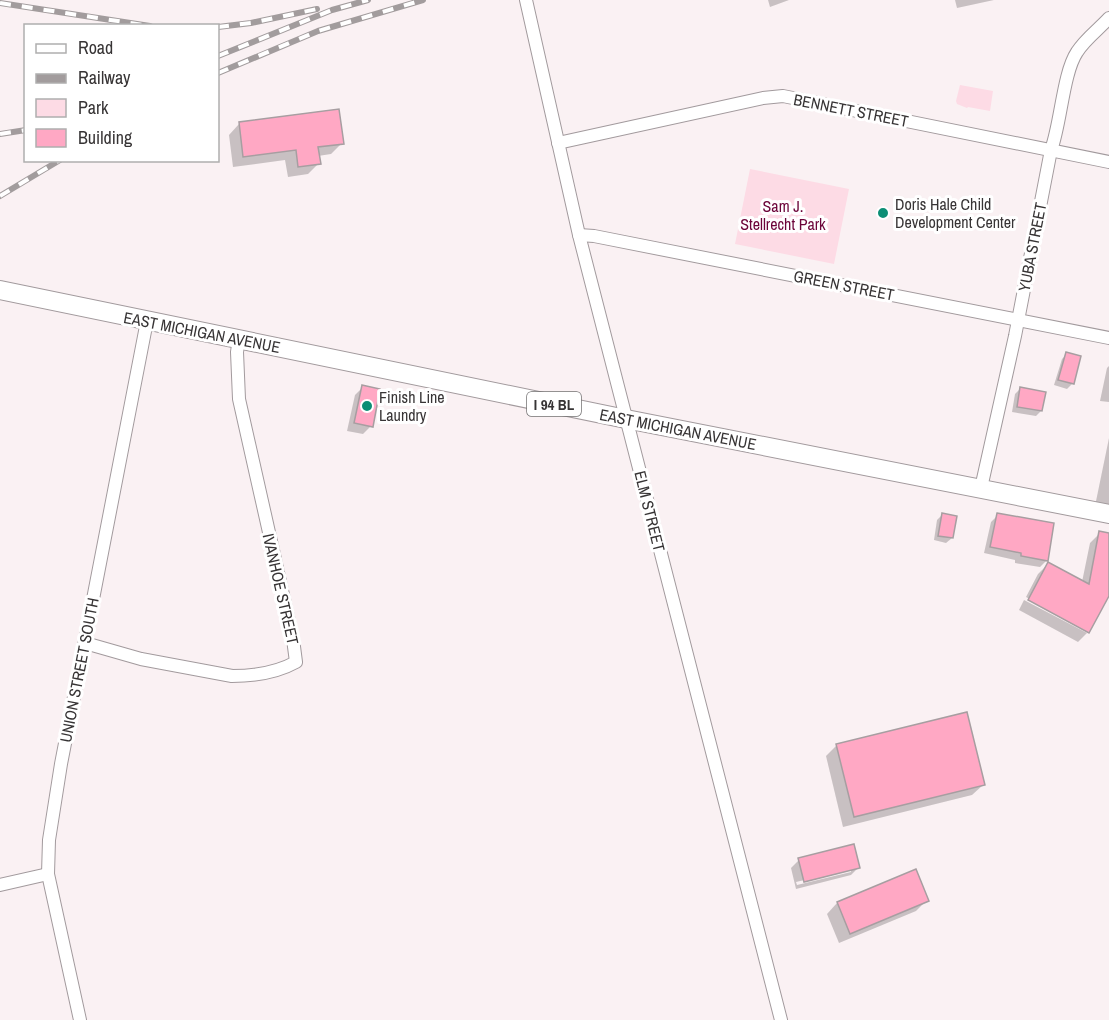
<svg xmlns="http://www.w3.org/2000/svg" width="1109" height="1020" font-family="'Archivo Narrow',sans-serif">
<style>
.green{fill:#fddbe5}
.shadow{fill:#0003;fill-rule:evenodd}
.building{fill:#ffa8c4;stroke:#a79ea1;stroke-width:1.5}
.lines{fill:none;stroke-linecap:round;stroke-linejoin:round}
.minor-casing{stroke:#a29a9d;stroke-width:14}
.highway-casing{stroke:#a29a9d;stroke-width:20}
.minor{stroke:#fff;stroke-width:12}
.highway{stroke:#fff;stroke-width:18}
.rail-casing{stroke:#a29c9d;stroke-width:6}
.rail{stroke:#fff;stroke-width:4;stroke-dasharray:11;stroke-linecap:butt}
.poi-dot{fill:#0c8e75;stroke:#fff;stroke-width:2}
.labels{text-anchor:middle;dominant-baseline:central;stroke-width:6;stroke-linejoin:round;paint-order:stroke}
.shield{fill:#fff;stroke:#737172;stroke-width:1.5}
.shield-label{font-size:15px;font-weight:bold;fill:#373435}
.street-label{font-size:16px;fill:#373435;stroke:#fff}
.poi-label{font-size:16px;fill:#373435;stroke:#fff;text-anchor:start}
.park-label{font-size:16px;fill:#6c0439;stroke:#fff}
</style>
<rect width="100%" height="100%" fill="#faf1f3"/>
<!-- green -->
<g class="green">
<polygon points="960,85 993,91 990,111 968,107 967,108 957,104 956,101"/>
<polygon points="750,169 849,189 834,264 735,244"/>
</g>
<!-- shadow -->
<g class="shadow">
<polygon points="768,0 789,0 770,7"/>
<polygon points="955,0 994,0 957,8"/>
<polygon points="239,124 342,143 331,154 318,156 319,163 308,174 288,177 285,160 233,167 229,135"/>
<polygon points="1067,354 1072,384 1067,389 1054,385 1062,359"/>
<polygon points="1109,366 1109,402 1100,401 1107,368"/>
<polygon points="363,387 371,426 363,434 347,431 355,395"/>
<polygon points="1020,389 1041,411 1036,416 1012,412 1015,394"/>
<polygon points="1109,438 1109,508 1095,506"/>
<polygon points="942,515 952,538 946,543 934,540 937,520"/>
<polygon points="998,515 1047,560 1040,567 1015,563 1015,560 984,553 991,522"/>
<polygon points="1100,533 1109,534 1109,594 1087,633 1087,630 1026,597 1038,574 1048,564 1082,582 1090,543"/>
<polygon points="1024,600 1087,633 1078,642 1019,610"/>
<polygon points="837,745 983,785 972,795 843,827 826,756"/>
<path d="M799,860L859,867L851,875L796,889L791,868ZM851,869V872L797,885L796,882Z"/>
<polygon points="915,871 927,900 916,911 839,943 827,914 837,903"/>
</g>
<!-- building -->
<g class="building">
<polygon points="339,109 344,144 318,147 321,164 298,167 296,150 243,157 239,122"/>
<polygon points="1066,352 1081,356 1074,384 1058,380"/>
<polygon points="362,385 380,389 373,427 354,423"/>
<polygon points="1020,387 1046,392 1042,411 1017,407"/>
<polygon points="942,513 957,516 953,538 938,536"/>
<polygon points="997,513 1054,523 1048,561 1021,556 1021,553 990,547"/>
<polygon points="1099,531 1109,533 1109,596 1089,633 1028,600 1048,562 1089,584"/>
<polygon points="967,712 985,785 854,817 836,744"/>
<polygon points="854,844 860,868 804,882 798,858"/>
<polygon points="916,869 929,901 850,934 837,902"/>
</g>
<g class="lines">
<!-- minor casing -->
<g class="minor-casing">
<g id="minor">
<polyline points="526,0 579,235 781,1020"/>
<polyline points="558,143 763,98 783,96 1109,162"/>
<polyline points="579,235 594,236 1109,338"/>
<path d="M981,488L1015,336L1051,150C1061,123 1063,73 1077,52C1085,39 1099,29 1109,18"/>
<path d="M85,643L141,659L232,676C253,676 278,672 296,662L293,639L239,399L237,352L239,339"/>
<polyline points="0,885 48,874"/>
<polyline points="80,1020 48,874 49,840 61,764 147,321"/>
</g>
</g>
<!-- highway casing -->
<g class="highway-casing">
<polyline id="highway" points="0,290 626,419 1109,514"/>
</g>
<!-- minor -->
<use href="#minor" class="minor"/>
<!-- highway -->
<use href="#highway" class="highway"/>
<!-- rail casing -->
<g class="rail-casing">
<g id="rail">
<polyline points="0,3 150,26"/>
<polyline points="218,27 251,23 317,9"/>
<polyline points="218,56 332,10 368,0"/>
<polyline points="218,73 318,31 423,0"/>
<polyline points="0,134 26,130"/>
<polyline points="0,196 60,160"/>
</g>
</g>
<!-- rail -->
<use href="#rail" class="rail"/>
</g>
<!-- markers -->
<g class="poi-dot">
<circle cx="883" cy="213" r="6"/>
<circle cx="367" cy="406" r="6"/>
</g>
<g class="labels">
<!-- shield labels -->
<rect class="shield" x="527" y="392" width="54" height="24" rx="4.5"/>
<g class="shield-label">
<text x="554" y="404">I 94 BL</text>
</g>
<!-- street labels -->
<g class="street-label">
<text transform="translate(851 110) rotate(11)">BENNETT STREET</text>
<text transform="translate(1032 247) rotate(-79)">YUBA STREET</text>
<text transform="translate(844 285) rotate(11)">GREEN STREET</text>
<text transform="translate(202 332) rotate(11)">EAST MICHIGAN AVENUE</text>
<text transform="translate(678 429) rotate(11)">EAST MICHIGAN AVENUE</text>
<text transform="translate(650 511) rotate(76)">ELM STREET</text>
<text transform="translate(281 589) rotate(77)">IVANHOE STREET</text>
<text transform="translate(79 670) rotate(-79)">UNION STREET SOUTH</text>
</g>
<!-- poi labels -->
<g class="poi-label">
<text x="895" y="204">Doris Hale Child<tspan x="895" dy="18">Development Center</tspan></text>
<text x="379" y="397">Finish Line<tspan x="379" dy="18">Laundry</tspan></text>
</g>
<!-- park labels -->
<g class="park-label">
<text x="783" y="206">Sam J.<tspan x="783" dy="18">Stellrecht Park</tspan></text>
</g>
</g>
<!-- legend -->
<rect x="24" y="24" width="195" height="138" fill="#ffffff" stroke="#afaeae" stroke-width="1.5"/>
<rect x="36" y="44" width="30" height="9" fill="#ffffff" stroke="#afaeae" stroke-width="1.5"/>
<text x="78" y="54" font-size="18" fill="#373435">Road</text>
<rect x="36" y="74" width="30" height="9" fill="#a29c9d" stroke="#afaeae" stroke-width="1.5"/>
<text x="78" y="84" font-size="18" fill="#373435">Railway</text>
<rect x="36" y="99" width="30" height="18" fill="#fddbe5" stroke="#afaeae" stroke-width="1.5"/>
<text x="78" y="114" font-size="18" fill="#373435">Park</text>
<rect x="36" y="129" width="30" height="18" fill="#ffa8c4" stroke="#afaeae" stroke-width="1.5"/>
<text x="78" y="144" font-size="18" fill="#373435">Building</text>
</svg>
